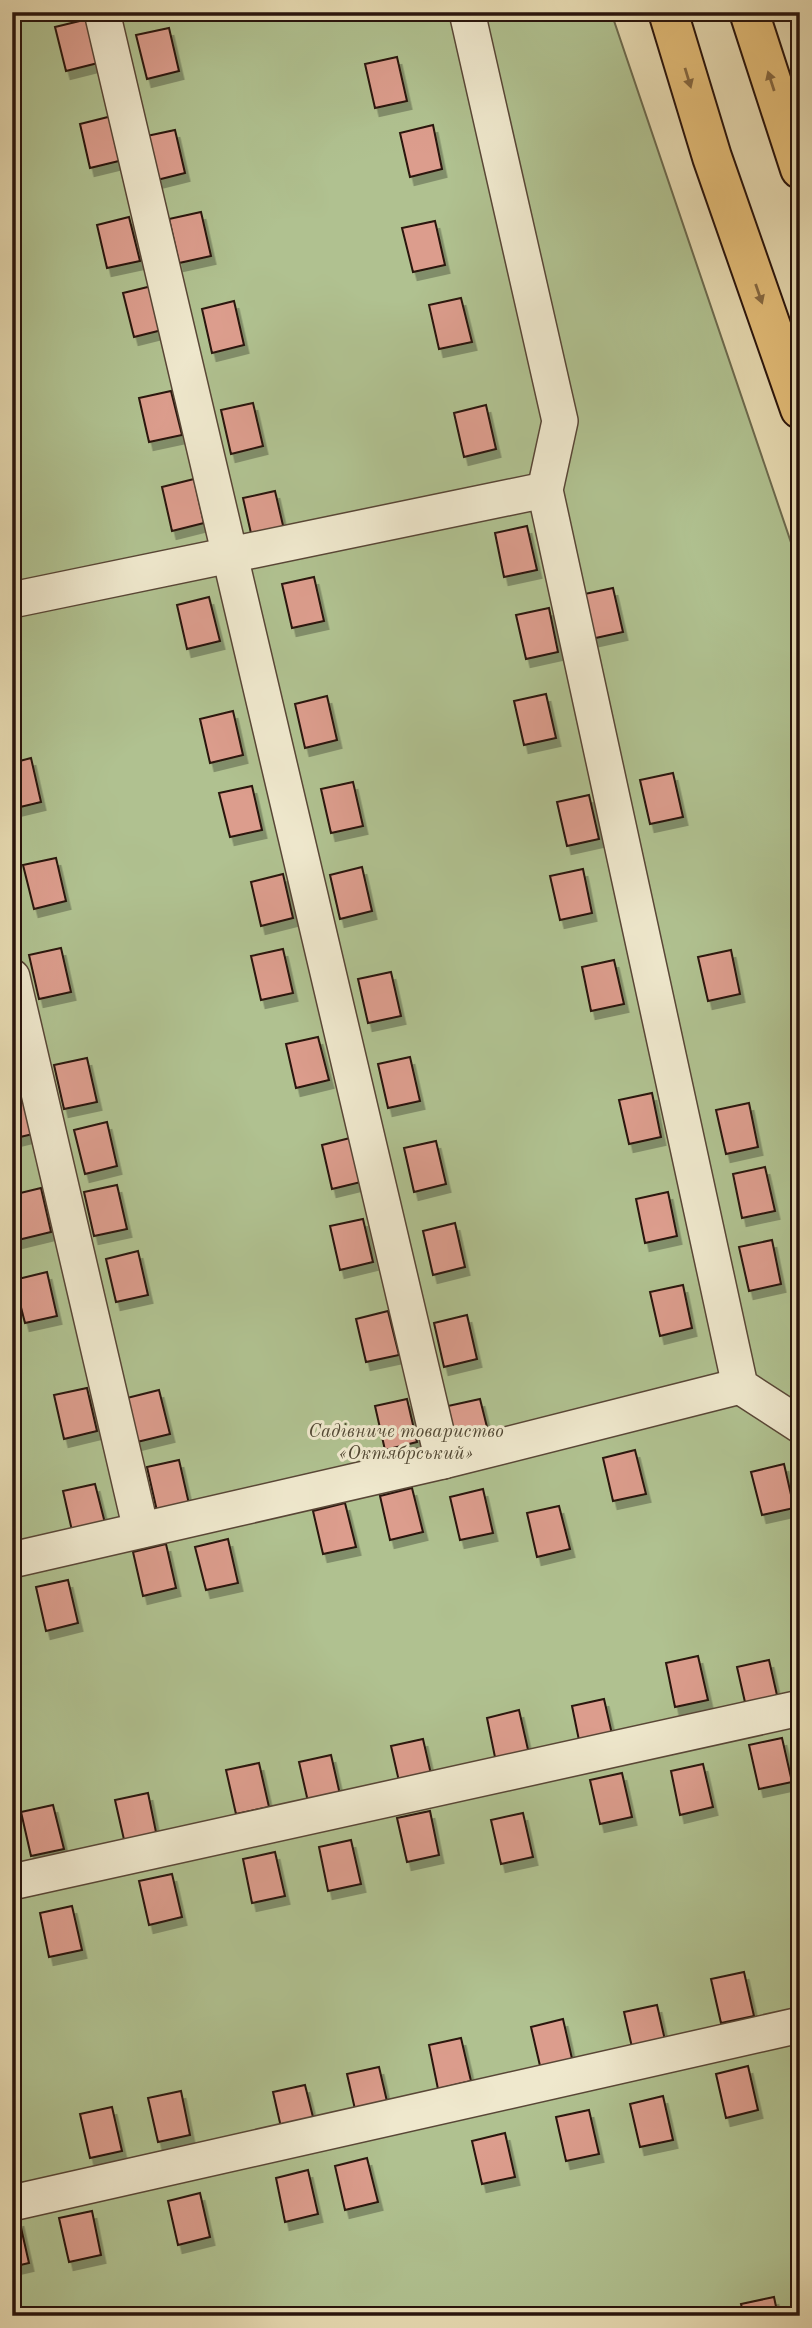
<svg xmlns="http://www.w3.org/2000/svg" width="812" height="2328" font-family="'Old Standard TT',serif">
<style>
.green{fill:#b0c190;stroke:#6c6a4e;stroke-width:2}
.building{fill:#dc9d8d;stroke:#29140c;stroke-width:2;filter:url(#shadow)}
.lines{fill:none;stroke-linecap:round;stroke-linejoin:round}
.minor-casing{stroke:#584636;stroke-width:38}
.trunk-casing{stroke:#29140c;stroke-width:42}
.minor{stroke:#efe8cd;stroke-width:35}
.trunk{stroke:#e4be79;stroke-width:38}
.oneway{fill:#866942}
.labels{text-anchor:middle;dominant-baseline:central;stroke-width:6;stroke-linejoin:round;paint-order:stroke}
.park-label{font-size:19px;font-style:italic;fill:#524834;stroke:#efe8cd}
</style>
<defs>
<filter id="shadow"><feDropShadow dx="4.5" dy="8" stdDeviation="0" flood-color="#0004"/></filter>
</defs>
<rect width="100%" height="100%" fill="#e7dbb2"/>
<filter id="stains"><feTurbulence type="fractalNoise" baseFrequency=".00286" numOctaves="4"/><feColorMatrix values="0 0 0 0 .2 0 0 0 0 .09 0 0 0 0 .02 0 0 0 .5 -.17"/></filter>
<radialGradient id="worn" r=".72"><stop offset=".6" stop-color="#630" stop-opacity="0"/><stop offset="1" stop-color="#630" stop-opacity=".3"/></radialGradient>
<!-- green -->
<polygon class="green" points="12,12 611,12 800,569 800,2316 12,2316"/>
<!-- building -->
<g class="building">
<polygon points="88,19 98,63 66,71 55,27"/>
<polygon points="169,28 179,71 147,79 136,35"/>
<polygon points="397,57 407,101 375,108 365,64"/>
<polygon points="112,116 123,160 90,168 80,124"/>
<polygon points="433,125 442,169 410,177 400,133"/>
<polygon points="175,130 185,173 153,181 142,137"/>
<polygon points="201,212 211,256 179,263 169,219"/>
<polygon points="129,217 140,261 107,268 97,225"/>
<polygon points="435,221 445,265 413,272 402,228"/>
<polygon points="156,285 166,329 134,337 123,293"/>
<polygon points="461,298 472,342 439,349 429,305"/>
<polygon points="234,301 244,345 212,353 202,309"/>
<polygon points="171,391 182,435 149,442 139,398"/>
<polygon points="253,403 263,446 231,454 221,410"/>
<polygon points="486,405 496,449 464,457 454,413"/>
<polygon points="194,479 204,523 172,531 162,487"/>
<polygon points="275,491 285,534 253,542 243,498"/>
<polygon points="527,526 537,570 504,577 495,533"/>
<polygon points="314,577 324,621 292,628 282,584"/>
<polygon points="613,588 623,632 591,639 580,595"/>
<polygon points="209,597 220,641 187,649 177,605"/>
<polygon points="549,608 558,652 526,659 516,615"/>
<polygon points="546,694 556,738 524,745 514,701"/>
<polygon points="327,696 337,740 305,748 295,704"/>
<polygon points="233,711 243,755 210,763 200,719"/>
<polygon points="31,758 41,802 12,809 12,763"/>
<polygon points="673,773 683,817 650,824 640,780"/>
<polygon points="353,782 363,826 331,833 321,789"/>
<polygon points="252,786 262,830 230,837 219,793"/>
<polygon points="589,795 599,839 567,846 557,802"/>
<polygon points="56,858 66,901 34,909 23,865"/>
<polygon points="362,867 372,911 340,919 330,875"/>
<polygon points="583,869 592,913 560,920 550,876"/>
<polygon points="283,874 293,918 261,926 251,882"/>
<polygon points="61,948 71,992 39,999 29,955"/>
<polygon points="283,949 293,993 261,1000 251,956"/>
<polygon points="731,950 740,994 708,1001 698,957"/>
<polygon points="614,960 624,1004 591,1011 582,967"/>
<polygon points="391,972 401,1016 368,1023 358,979"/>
<polygon points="318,1037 329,1080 296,1088 286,1044"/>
<polygon points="410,1057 420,1101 388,1108 378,1064"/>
<polygon points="87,1058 97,1102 64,1109 54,1065"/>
<polygon points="31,1088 41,1132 12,1139 12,1093"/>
<polygon points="652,1093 661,1137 629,1144 619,1100"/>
<polygon points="749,1103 758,1147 726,1154 716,1110"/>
<polygon points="107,1122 117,1166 85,1174 74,1130"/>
<polygon points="354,1137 365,1181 332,1189 322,1145"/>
<polygon points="436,1141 446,1184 414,1192 404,1148"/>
<polygon points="765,1167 775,1211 742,1218 733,1174"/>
<polygon points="117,1185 127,1229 94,1236 84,1192"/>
<polygon points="41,1188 51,1232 18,1240 12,1214 12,1195"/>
<polygon points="668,1192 677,1236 645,1243 636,1199"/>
<polygon points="363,1219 373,1262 340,1270 330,1226"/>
<polygon points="455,1223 465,1267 433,1275 423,1231"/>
<polygon points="772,1240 781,1284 749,1291 739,1247"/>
<polygon points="138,1251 148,1295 116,1302 106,1259"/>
<polygon points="47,1272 57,1316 25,1323 14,1280"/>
<polygon points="683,1285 692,1328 660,1336 650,1292"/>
<polygon points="388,1311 399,1355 366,1362 356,1319"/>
<polygon points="467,1315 477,1359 444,1367 434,1323"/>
<polygon points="87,1388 97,1431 64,1439 54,1395"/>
<polygon points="159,1390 170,1434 137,1442 127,1398"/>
<polygon points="407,1399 417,1442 385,1450 375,1406"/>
<polygon points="480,1399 491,1443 458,1450 448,1406"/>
<polygon points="635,1450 646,1494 613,1501 603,1458"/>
<polygon points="179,1460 189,1504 157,1511 147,1467"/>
<polygon points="784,1464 794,1508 762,1515 751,1472"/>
<polygon points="95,1484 106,1527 73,1535 63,1491"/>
<polygon points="412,1488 423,1532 390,1540 380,1496"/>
<polygon points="483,1489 493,1533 460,1540 450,1497"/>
<polygon points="345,1503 356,1547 323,1554 313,1511"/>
<polygon points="559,1506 570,1549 537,1557 527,1513"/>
<polygon points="228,1539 238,1583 206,1590 195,1547"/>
<polygon points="166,1544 176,1588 143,1596 133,1552"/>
<polygon points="68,1580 78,1623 46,1631 36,1587"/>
<polygon points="698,1656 708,1700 675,1707 666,1663"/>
<polygon points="769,1660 779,1704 747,1711 737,1667"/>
<polygon points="604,1699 614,1743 581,1750 572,1706"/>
<polygon points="519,1710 529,1754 496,1762 487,1718"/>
<polygon points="782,1738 792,1782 759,1789 749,1745"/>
<polygon points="423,1739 433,1783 401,1790 391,1746"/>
<polygon points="331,1755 341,1799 309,1806 299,1762"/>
<polygon points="259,1763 269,1807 236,1814 226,1770"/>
<polygon points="703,1764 713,1807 680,1815 671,1771"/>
<polygon points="622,1773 632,1817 600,1824 590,1780"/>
<polygon points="148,1793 157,1837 125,1844 115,1800"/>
<polygon points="53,1805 64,1849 31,1856 21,1812"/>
<polygon points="430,1811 439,1855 407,1862 397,1818"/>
<polygon points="523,1813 533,1857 501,1864 491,1820"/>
<polygon points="351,1840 361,1884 328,1891 319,1847"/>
<polygon points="275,1852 285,1896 252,1903 243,1859"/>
<polygon points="172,1874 182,1917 149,1925 139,1881"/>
<polygon points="72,1906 82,1950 49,1957 40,1913"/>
<polygon points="744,1972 754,2016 721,2023 711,1979"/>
<polygon points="657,2005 667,2049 634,2056 624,2012"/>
<polygon points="563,2019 573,2063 541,2070 531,2027"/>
<polygon points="461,2038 471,2081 438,2089 429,2045"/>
<polygon points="800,2059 800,2082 795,2060"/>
<polygon points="748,2066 758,2110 726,2118 716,2074"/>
<polygon points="379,2067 389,2110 357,2118 347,2074"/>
<polygon points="305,2085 316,2129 283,2136 273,2092"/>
<polygon points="181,2091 190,2135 158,2142 148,2098"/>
<polygon points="663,2096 673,2140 640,2147 630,2104"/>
<polygon points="112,2107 122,2151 90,2158 80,2114"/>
<polygon points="589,2110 599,2154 566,2161 556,2117"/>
<polygon points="505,2133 515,2177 482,2184 472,2141"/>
<polygon points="12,2155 17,2178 12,2179"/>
<polygon points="367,2158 378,2202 345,2210 335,2166"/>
<polygon points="308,2170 318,2214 285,2222 276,2178"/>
<polygon points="200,2193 210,2237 178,2245 168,2201"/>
<polygon points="92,2211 101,2255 69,2262 59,2218"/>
<polygon points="19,2219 29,2263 12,2267 12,2221"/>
<polygon points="774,2297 778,2316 744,2316 741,2304"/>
<polygon points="701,2310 702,2316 673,2316"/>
</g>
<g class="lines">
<!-- minor casing -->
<g class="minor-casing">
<g id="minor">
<polyline points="102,12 443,1461"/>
<polyline points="467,12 560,421 545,490 740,1386 800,1425"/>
<polyline points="12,600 545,490"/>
<polyline points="12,977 141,1530"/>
<polyline points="12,1560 443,1461 740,1386"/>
<polyline points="12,1882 800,1708"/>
<polyline points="12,2203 800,2025"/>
</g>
</g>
<!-- trunk casing -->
<g class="trunk-casing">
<g id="trunk">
<polyline points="668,12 712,157 800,409"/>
<polyline points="749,12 800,169"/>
</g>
</g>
<!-- minor -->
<use href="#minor" class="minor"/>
<!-- trunk -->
<use href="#trunk" class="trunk"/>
</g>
<!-- one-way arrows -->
<defs><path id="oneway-solid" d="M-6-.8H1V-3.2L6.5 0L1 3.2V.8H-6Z" transform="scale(1.75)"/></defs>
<g class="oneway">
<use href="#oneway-solid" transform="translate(688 78) rotate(73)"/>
<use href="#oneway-solid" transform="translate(771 81) rotate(-108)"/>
<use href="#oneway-solid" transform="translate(759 294) rotate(71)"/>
</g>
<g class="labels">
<!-- park labels -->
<g class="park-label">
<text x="406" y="1432">Садівниче товариство<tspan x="406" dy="22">«Октябрський»</tspan></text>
</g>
</g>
<!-- margin -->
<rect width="812" height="2328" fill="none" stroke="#e7dbb2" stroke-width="42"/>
<rect x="14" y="14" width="784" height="2300" fill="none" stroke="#29140c" stroke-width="3.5"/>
<rect x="21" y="21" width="770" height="2286" fill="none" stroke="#29140c" stroke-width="2"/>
<rect width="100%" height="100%" filter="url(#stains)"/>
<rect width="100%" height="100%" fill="url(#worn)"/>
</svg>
